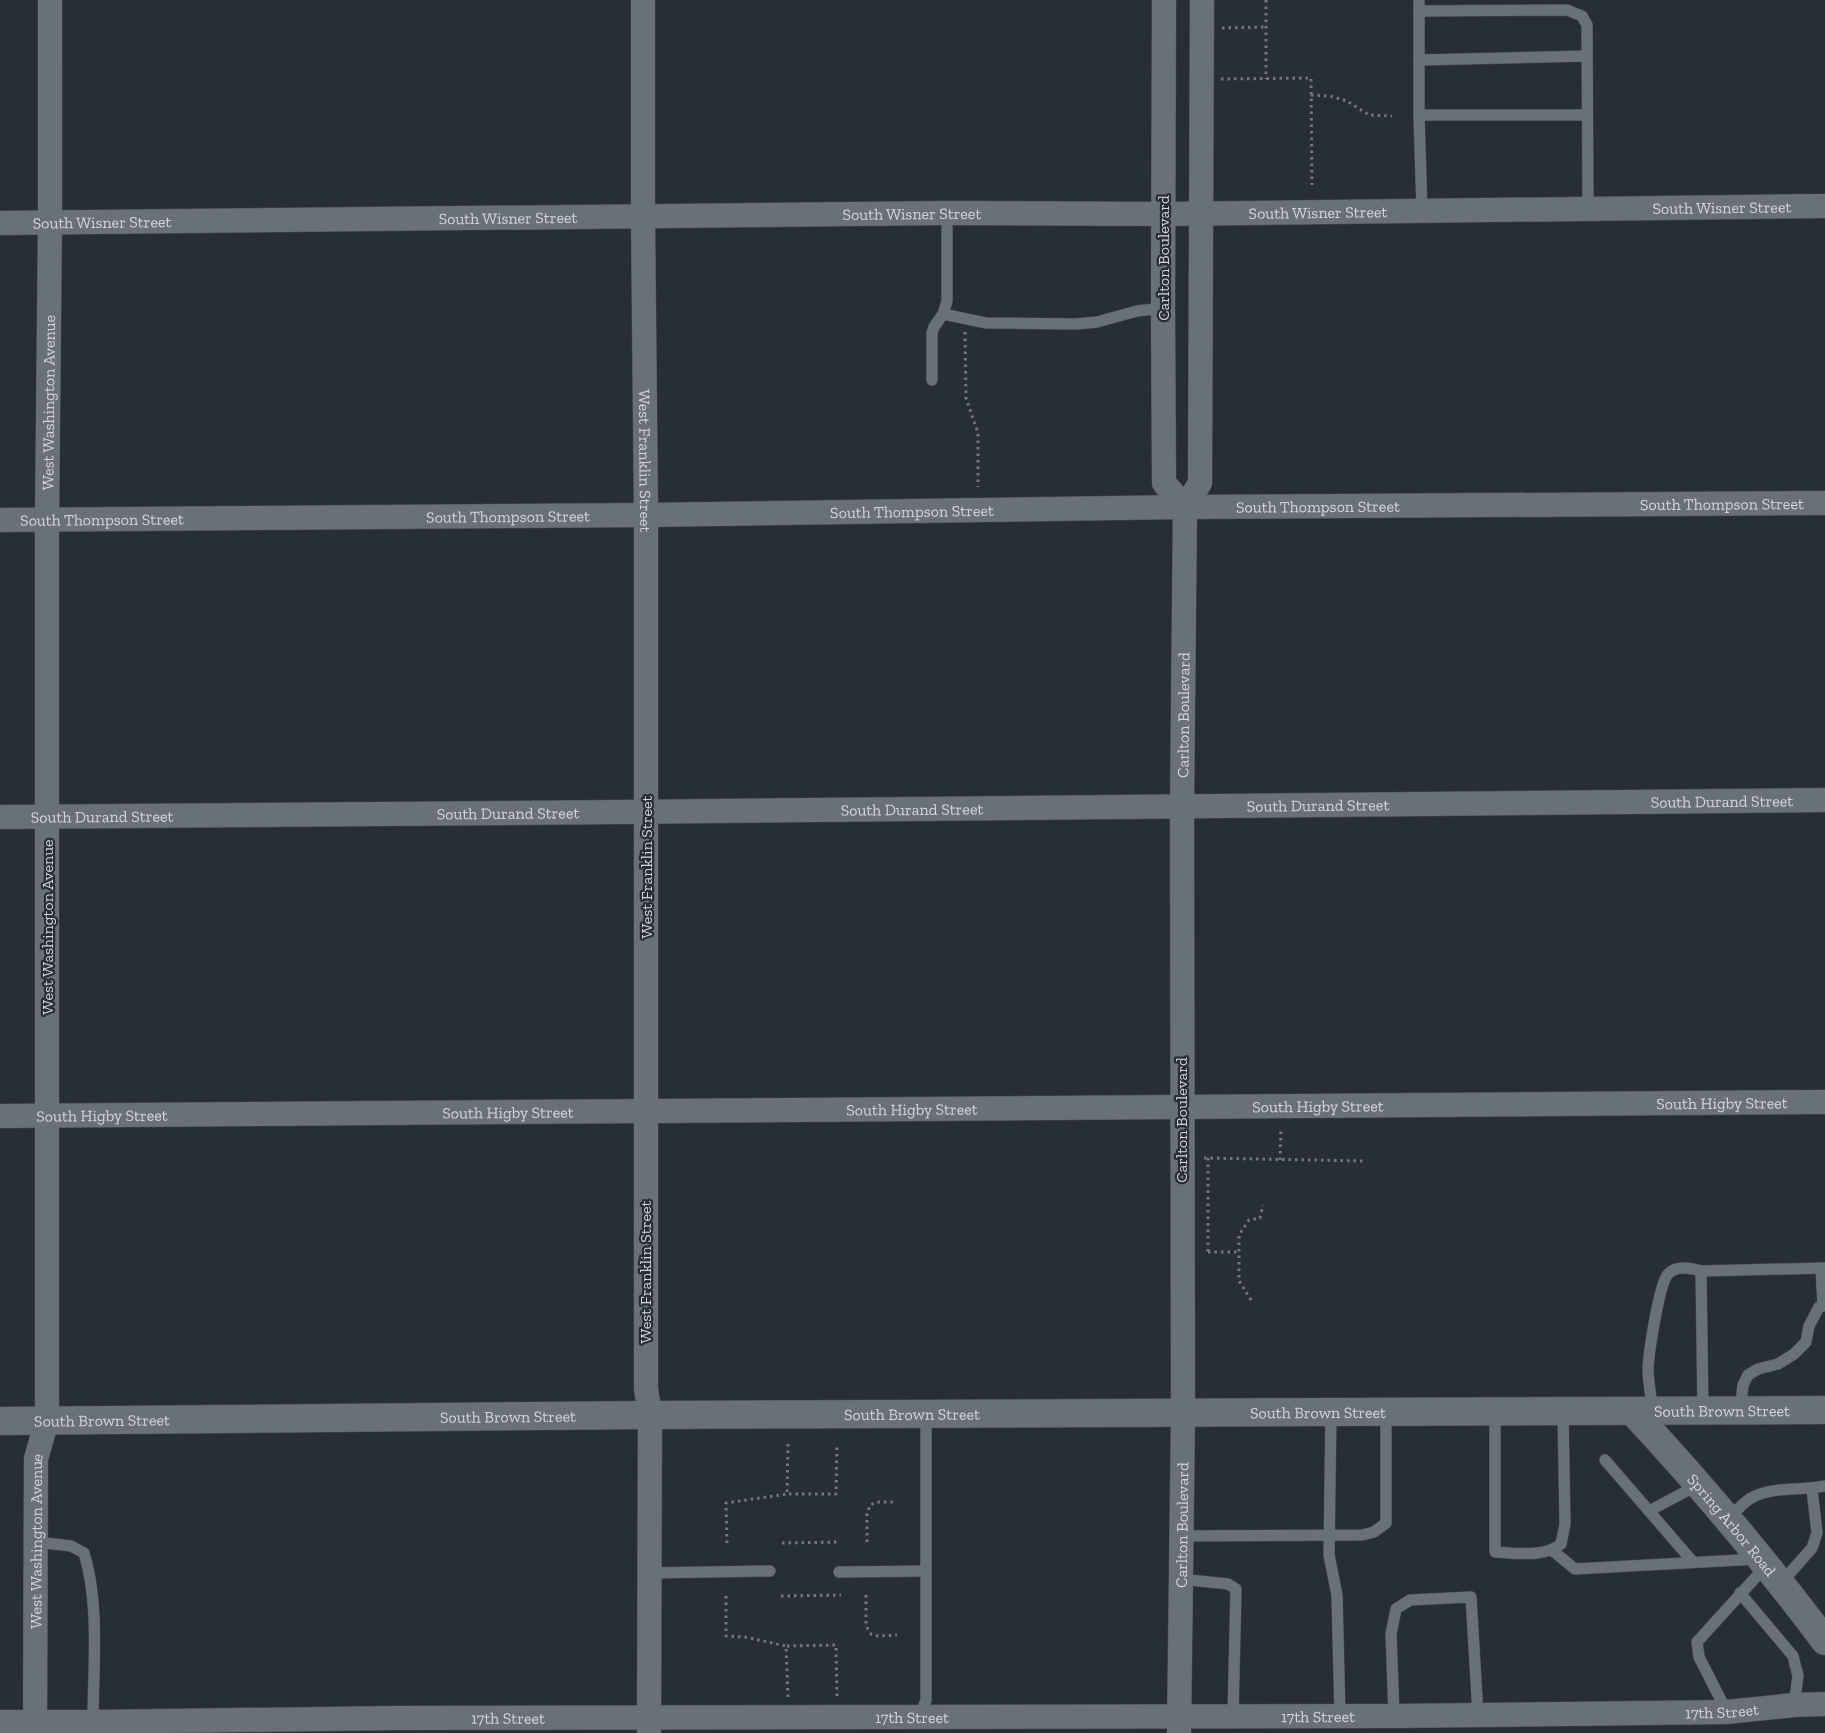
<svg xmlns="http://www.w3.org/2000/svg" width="1825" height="1733" font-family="'Zilla Slab',serif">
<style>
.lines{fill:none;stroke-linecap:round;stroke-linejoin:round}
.lane-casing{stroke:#474b53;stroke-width:12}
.street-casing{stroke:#474b53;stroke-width:25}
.secondary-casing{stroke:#474b53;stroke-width:29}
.path{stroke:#72777f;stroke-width:3;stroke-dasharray:2.5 4;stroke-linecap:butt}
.lane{stroke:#697079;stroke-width:11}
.street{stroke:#697079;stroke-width:24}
.secondary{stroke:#697079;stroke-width:28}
.labels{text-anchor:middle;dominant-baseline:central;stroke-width:4.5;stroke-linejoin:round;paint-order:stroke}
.street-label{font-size:16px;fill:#d1d5da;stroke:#282e37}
</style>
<rect width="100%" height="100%" fill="#282e37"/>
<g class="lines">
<!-- lane casing -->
<g class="lane-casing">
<g id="lane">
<polyline points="1419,0 1419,115 1422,211"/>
<polyline points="1419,11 1567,10 1582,16 1587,25 1588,208"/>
<polyline points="1419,60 1587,56"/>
<polyline points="1419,115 1587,115"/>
<polyline points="943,314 986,323 1076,324 1097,322 1137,311 1163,308"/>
<polyline points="932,380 932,333 934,327 943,314 947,301 947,213"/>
<polyline points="1821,1268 1823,1306"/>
<polyline points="1701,1271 1825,1268"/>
<path d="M1653,1411C1651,1397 1648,1382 1648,1368C1649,1352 1659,1284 1668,1274C1676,1265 1691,1268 1701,1271L1703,1412"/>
<polyline points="1740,1411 1743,1385 1748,1375 1758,1369 1778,1364 1794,1354 1806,1342 1809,1326 1819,1307 1825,1305"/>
<polyline points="1331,1412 1329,1555 1337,1595 1340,1716"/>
<path d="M1495,1413V1552C1516,1553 1544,1558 1561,1544L1565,1524L1563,1412"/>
<polyline points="1605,1460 1693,1562"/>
<polyline points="1649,1511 1698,1485"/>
<path d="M1728,1519C1735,1512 1743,1503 1751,1498C1773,1486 1801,1491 1825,1486"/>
<polyline points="1181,1536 1362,1535 1374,1532 1386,1523 1386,1412"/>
<path d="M36,1542L71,1546L84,1553C100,1604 93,1669 93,1722"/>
<polyline points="1553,1551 1575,1569 1758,1559"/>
<polyline points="839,1572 926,1571"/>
<polyline points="650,1573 770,1571"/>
<polyline points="1180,1579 1228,1584 1236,1589 1233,1715"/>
<polyline points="1781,1583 1812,1548 1817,1533 1812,1489"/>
<polyline points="1740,1593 1793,1656 1798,1676 1794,1705"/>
<polyline points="1727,1712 1699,1657 1697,1642 1766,1566"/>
<polyline points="920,1716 926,1700 926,1414"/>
<polyline points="1394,1716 1391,1634 1396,1609 1410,1600 1471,1597 1478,1715"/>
</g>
</g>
<!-- street casing -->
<g class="street-casing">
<g id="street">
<path id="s1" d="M643,0V217L646,515V1389L650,1415L649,1733"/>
<polyline points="1164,0 1163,308 1164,483 1185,507"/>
<path id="s2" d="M0,223L947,213L1163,214L1825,206"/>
<path id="s3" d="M0,520L646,515L1185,507L1825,503"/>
<path id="s4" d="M0,817L619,812L1825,800"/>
<path id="s5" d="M0,1116L1825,1102"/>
<path id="s6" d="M0,1722H93L397,1718L1394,1716L1727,1712L1794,1705L1825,1704"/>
<path id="s7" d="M35,1733L36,1459L47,1420V520L50,222V0"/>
<path id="s8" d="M1179,1733L1183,1414L1182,807L1185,507L1200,483L1202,0"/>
</g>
</g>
<!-- secondary casing -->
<g class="secondary-casing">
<g id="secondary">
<path id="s9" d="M1633,1412C1701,1485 1765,1561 1825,1641"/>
<path id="s10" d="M0,1421L650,1415L1825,1410"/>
</g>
</g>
<!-- path -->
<g class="path">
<polyline points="1266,0 1266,79"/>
<polyline points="1222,28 1266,27"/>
<polyline points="1221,79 1311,78 1312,185"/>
<polyline points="1311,95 1330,96 1347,101 1369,115 1392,116"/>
<polyline points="965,332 966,398 978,433 978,487"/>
<polyline points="1204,1158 1365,1161"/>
<polyline points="1208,1158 1208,1252"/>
<polyline points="1280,1160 1281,1128"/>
<polyline points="1208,1252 1239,1252"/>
<polyline points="1251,1300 1239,1281 1239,1235 1249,1220 1260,1218 1263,1205"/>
<polyline points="788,1444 787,1494 836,1494 837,1444"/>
<polyline points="867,1542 867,1514 870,1505 877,1502 897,1502"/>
<polyline points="727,1543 726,1503 787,1494"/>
<polyline points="782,1543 840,1542"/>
<polyline points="866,1595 866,1626 871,1634 878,1636 897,1635"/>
<polyline points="726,1596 726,1636 745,1637 786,1646"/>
<polyline points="781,1596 841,1595"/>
<polyline points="788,1697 786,1646 836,1645 837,1696"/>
</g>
<!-- lane -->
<use href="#lane" class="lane"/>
<!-- street -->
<use href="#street" class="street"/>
<!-- secondary -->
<use href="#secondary" class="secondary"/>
</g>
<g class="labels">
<!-- street labels -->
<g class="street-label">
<text stroke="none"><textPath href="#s2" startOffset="1722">South Wisner Street</textPath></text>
<text stroke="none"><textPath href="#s2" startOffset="1318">South Wisner Street</textPath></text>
<text stroke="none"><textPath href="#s2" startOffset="912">South Wisner Street</textPath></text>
<text stroke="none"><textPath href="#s2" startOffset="508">South Wisner Street</textPath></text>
<text stroke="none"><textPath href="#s2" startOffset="102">South Wisner Street</textPath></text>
<text transform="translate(1163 258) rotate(-90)">Carlton Boulevard</text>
<text stroke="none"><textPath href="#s7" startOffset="1332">West Washington Avenue</textPath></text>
<text stroke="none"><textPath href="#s1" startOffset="461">West Franklin Street</textPath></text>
<text stroke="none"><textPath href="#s3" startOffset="1722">South Thompson Street</textPath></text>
<text stroke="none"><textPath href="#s3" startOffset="1318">South Thompson Street</textPath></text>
<text stroke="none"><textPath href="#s3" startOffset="912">South Thompson Street</textPath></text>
<text stroke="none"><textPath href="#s3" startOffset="508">South Thompson Street</textPath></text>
<text stroke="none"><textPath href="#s3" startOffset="102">South Thompson Street</textPath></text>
<text stroke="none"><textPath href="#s8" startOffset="1018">Carlton Boulevard</textPath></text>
<text stroke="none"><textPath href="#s4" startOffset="1722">South Durand Street</textPath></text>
<text stroke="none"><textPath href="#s4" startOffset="1318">South Durand Street</textPath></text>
<text stroke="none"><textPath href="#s4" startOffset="912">South Durand Street</textPath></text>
<text stroke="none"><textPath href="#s4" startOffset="508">South Durand Street</textPath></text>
<text stroke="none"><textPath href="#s4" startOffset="102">South Durand Street</textPath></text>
<text transform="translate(646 867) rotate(-90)">West Franklin Street</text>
<text transform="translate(47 927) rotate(-90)">West Washington Avenue</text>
<text stroke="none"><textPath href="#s5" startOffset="1722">South Higby Street</textPath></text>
<text stroke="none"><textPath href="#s5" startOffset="1318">South Higby Street</textPath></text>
<text stroke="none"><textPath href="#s5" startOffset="912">South Higby Street</textPath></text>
<text stroke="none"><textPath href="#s5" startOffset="508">South Higby Street</textPath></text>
<text stroke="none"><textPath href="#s5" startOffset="102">South Higby Street</textPath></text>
<text transform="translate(1181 1120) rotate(-90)">Carlton Boulevard</text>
<text transform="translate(645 1272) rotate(-90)">West Franklin Street</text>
<text stroke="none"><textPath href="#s10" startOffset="1722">South Brown Street</textPath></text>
<text stroke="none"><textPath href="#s10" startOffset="1318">South Brown Street</textPath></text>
<text stroke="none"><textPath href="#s10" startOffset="912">South Brown Street</textPath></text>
<text stroke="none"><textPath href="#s10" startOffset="508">South Brown Street</textPath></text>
<text stroke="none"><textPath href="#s10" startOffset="102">South Brown Street</textPath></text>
<text stroke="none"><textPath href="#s9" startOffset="150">Spring Arbor Road</textPath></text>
<text stroke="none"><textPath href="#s8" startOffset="208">Carlton Boulevard</textPath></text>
<text stroke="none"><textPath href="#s7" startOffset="192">West Washington Avenue</textPath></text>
<text stroke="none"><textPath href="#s6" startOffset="1722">17th Street</textPath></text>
<text stroke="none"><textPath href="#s6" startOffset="912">17th Street</textPath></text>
<text stroke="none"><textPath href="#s6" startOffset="1318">17th Street</textPath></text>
<text stroke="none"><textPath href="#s6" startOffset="508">17th Street</textPath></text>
</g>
</g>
</svg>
